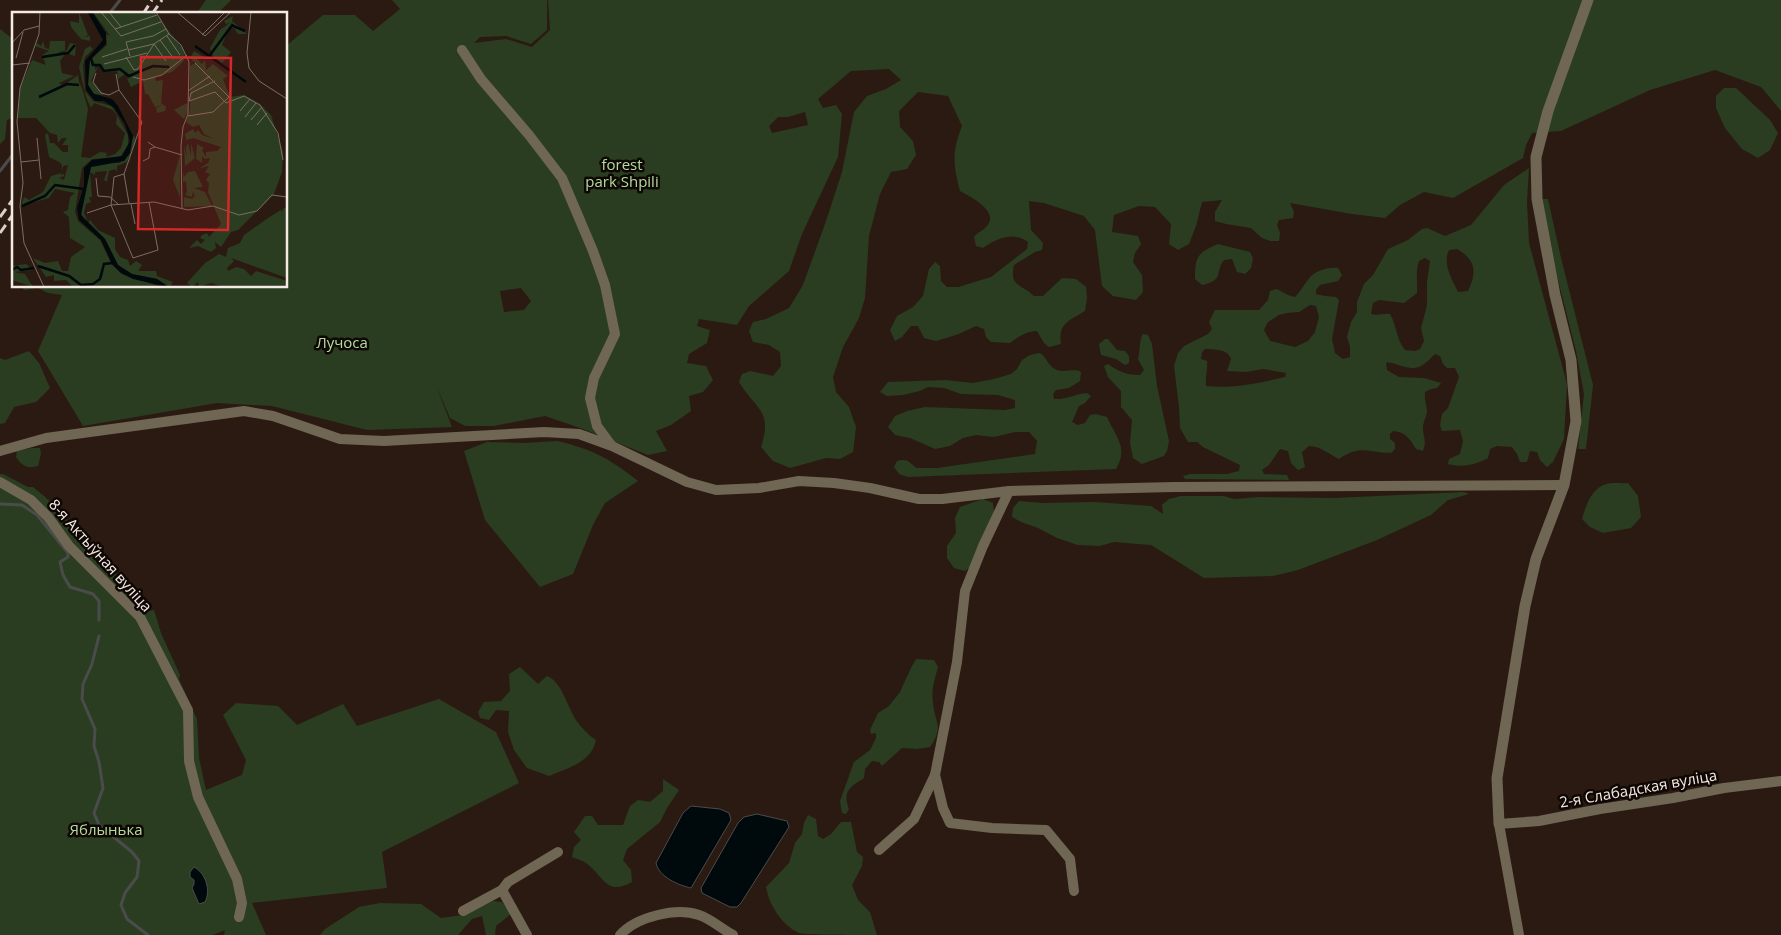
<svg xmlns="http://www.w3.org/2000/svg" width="1781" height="935" font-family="'Open Sans',sans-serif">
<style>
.green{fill:#2a3d20;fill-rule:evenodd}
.water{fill:#00090b;stroke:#4a4c4c}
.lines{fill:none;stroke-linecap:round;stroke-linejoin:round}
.stream{stroke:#4a4c4c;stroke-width:3}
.minor{stroke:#706654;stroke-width:10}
.tertiary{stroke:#706654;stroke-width:11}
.rail{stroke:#dbcec8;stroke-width:3;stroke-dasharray:10 5;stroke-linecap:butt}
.labels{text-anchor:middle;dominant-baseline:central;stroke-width:5;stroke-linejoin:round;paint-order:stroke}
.park-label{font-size:15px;fill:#b4dea0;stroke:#0e0704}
.street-label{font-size:15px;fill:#f6eae4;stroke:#0e0704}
.inset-river{fill:none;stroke:#00090b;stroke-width:2.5}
.inset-road{fill:none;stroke:#7c6d66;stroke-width:1}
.view{fill:#d62828;fill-opacity:0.15;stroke:#d62828;stroke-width:2.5}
.inset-edge{fill:none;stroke:#f6eae4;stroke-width:2.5}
</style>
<rect width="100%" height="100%" fill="#2b1a12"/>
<!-- green -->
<g class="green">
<polygon points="206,0 231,0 217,14 196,14"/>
<path d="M392,0H547V30L531,44L506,36L480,37L474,43L506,39L532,47L550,30L548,0H1781V111L1761,87L1715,70L1650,90L1561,131L1532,133L1526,145L1523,158L1453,198L1424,192L1400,205L1385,218L1352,214L1290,203L1294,212L1293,218L1279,220L1277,225L1280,233L1279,241H1270L1262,238L1251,228L1226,224L1215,221V212L1222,200L1202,202L1196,226L1189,244L1178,250L1169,244L1171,224L1155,207L1139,206L1114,215L1112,232L1138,236L1141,244L1135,253L1133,262L1142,275L1143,292L1136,300L1113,296L1102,286L1095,230L1084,216L1044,203L1029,201L1031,230L1043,243L1042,250L1035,252L1014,265C1009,287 1022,284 1034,296H1043L1062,278L1076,279L1086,287L1087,298L1085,311C1069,321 1058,323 1061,344L1049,347L1044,343L1037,331C1025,332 1019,336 1010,343L991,342L986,337L984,329L976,326L959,334L936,341L924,338L918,326H911L902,337L895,341L890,330L897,316L913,307L923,296L929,269L935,262L940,266L941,281L947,287H958L991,277L1027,249L1028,242C1013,231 997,238 983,248L976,246L974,237C979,231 983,231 986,227C1001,212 971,197 960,191C953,165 952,151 962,126L948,96L918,92L899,111L900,127L913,141L916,155L907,169L891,172L880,194L869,236L865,298L859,318L843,347L833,377L836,392L849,407L856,427L853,452L840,459L826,458L790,468L773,461L761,447C773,410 756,410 739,382L742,374L750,371L773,376L781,366L780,352L769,345L753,342L749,331L753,322L766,319L789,308L803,285L825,224L842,172L854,112L867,96L886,89L901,80L889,69L851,71L818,99L823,108L836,105L842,114L838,157L802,234L789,271L749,306L737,325L699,319L697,326L710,330L707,343L689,354L687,363L706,366L713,380L703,392L689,396L691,411L671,425L656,431L667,451L648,455L583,429L545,416L494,426H465L450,418L436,385L452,427L367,430L272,406L217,403L83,426L38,351L62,295L48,293L38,288L24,290L21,286H286V46L323,15H355L373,31L400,9ZM805,112L808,125L772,133L769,126L778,117H788ZM521,288L531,301L524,310L504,312L500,291Z"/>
<polygon points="0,29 14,40 14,117 7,120 5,139 0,144"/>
<polygon points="1724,88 1736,88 1770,120 1778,133 1770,150 1758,158 1742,149 1725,128 1716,108 1716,96"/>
<path d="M1529,168L1527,202L1529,243L1567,384L1564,439L1553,462L1547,467L1540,460L1537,452L1530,451L1527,462H1520L1517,454L1512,447L1497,446L1490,449L1488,458C1475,465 1462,468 1448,464L1449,459L1460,454L1463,441L1460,430L1442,431L1440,425L1442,414L1448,408L1459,377L1455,368H1447L1443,364L1440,356L1435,354C1421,368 1418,371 1398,365C1393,363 1391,362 1386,363L1387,370L1399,377L1424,378L1441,383L1437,388L1431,389L1425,392C1424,400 1427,405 1427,412C1426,417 1423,423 1423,428C1423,437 1427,440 1423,451L1416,449C1410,439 1406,432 1393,431L1390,434V439L1395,443V449L1391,453C1367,453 1361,444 1339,459C1327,453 1322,447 1309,446L1302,452L1305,467L1298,470L1291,463L1288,451L1280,449L1269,465L1262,470L1264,474L1287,475L1289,480L1185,479L1183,476L1190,474H1227L1239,471L1240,465L1203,447L1197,442H1188L1180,428L1179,407L1174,366L1178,353L1184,346L1208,334L1212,329L1209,322L1215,310H1259L1268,300L1270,291L1277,289L1288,295L1295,297C1301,291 1303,286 1308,280C1314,271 1327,267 1338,268L1342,275L1338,281L1320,285L1316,290V294L1325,296L1336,297L1339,300L1332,339L1335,353L1343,359L1350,357V347L1347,337L1351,322L1357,312V302L1364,284L1373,275L1388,249L1408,240L1422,229L1427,228L1445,236L1471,225L1504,185ZM1457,249C1476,260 1477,272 1468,291L1458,292C1452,279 1442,264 1449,250ZM1425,258L1430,261L1427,282V305L1421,328L1424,341L1420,349L1415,351L1405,350C1396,339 1397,326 1390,314C1383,313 1378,316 1371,314L1373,303L1379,300L1404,303L1417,293C1418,281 1415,272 1419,261ZM1310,305L1316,306L1319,317L1315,332L1308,341L1295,347L1270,341L1264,330L1268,322L1279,315L1287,313L1299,312ZM1205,349C1215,350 1227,348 1231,359L1227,371L1246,372L1263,369L1286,373L1285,377C1258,383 1233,389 1206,386C1205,378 1208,369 1207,361L1201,359L1202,352Z"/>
<polygon points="1542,199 1548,199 1561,258 1593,385 1586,449 1578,449 1584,394 1576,351 1549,244"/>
<path d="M1218,244L1250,252L1253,258L1251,268L1245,274L1237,272L1232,259L1224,260C1214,273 1225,280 1202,285L1195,279C1195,257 1197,253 1218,244Z"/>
<path d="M1143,334L1148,335L1152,344L1157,386L1169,441L1167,451L1164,456L1142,464L1133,458L1130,443L1132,420L1121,407V391L1108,377L1104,366L1108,364C1119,372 1127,375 1140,375L1144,370L1138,359C1140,352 1139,340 1143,334Z"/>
<polygon points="1105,339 1108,339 1117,350 1125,351 1129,356 1129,363 1125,365 1116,359 1101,355 1099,344"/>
<polygon points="29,351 39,363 50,388 36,402 14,407 5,423 0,424 0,358 5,360"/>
<path d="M1040,353C1047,357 1048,367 1057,370C1065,373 1074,368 1081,372L1080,381L1069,388L1056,390L1053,394L1054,399C1065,400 1075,394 1087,393L1091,396L1085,403L1079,406L1072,422L1078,425L1085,423L1090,415L1096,414L1107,417C1115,436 1129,447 1116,469L908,477L899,474L894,467L897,461C906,458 910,462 916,468H937L1035,454L1037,441L1029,432H1015L994,437L976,435L963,438L950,446L935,449L910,438L895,435L888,427L895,416L907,411L925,407L1005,410L1015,408V400L998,395L961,394L944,388L928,387L920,391L903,395L887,396L880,392L888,382L945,380L973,383L994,379L1011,374L1017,369L1022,360L1030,355Z"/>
<path d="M557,441C592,449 609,458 638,481L605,503L593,525L573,574L540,587L485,520L464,451L487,442L524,443Z"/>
<path d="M32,448H40L41,454L38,466C27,469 22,466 16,457L17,451Z"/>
<polygon points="0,474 3,474 28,487 33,487 44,496 60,511 87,543 147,607 149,611 154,610 161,633 180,675 179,679 197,719 199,758 206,790 242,775 246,760 223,715 236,703 278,706 297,725 343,704 357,726 439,699 496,732 519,783 382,852 387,888 252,903 266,935 224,935 225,930 213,935 0,935"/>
<path d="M1628,483L1638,496L1641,517L1631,528L1603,533L1590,527L1582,519C1586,505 1592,487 1607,484C1613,482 1622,484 1628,483Z"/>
<polygon points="1464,492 1469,494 1448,500 1431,515 1377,540 1298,570 1273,576 1204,578 1151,545 1114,542 1100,546 1078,545 1057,538 1038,528 1021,522 1012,517 1013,508 1019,501 1043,503 1095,502 1151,506 1163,514 1162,505 1169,499 1181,496 1224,496 1234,499 1260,497 1334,498"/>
<polygon points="983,499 993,503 994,512 972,566 965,571 954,568 947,558 947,546 956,533 955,518 960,507"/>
<path d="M916,659L934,660L938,667C935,679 931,689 933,702C934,722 945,726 930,747L917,749L902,748L882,766L879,762L872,761L865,769L864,778C850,787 842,791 849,809L846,814L842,813L840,801L854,762L870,750L876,738V733L871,734L870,730L878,713L889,706L900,692L911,668Z"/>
<path d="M520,667L538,684L547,676C562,682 567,706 576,720C582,728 587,734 596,740C592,762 568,768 549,776L527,768L514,750L508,732L509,711L496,710L489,720L480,718L478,712L484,702L501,701L510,691L509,674Z"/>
<path d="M663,779L679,790L667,808L660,822L627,849L623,860L631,870L632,882C606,897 603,875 586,863C582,860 576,859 572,857L574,847L581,840L574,832L585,816H592L598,825H623L630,806L638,800L650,802L663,791Z"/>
<path d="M808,815L816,819L818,836L823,839L831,834L841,822H851L857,852L863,857L862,866L852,885L858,900L870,912L877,935C862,935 809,935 799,933C782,925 769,905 766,887L789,863L795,843L802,834L804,823Z"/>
<polygon points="493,901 502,902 511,914 496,926 495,935 486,935 482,916 472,919 458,935 320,935 325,929 359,907 380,903 421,904 441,918 463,915"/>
</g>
<!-- water -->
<g class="water">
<path d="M691,806L720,809L729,813L731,820L691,888C678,885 659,877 656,863L683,813Z"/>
<polygon points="757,814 787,821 789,827 741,903 737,907 730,907 702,893 701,888 738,823 744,817"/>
<path d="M194,867C206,873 211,891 205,902L199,904L192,888L194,884V880L190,877V872Z"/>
</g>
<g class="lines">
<!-- stream -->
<g class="stream">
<polyline points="109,14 120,0"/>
<polyline points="0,171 14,153"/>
<polyline points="0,504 22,505 37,515 68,553 68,557 60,562 63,575 70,587 93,594 99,601 99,620"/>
<polyline points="99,636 92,664 83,684 82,699 95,729 94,746 99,762 103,788 94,813 99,825 132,852 139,861 137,877 125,893 121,905 127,919 148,935"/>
</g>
<!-- minor -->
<g class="minor">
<polyline points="462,50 481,79 529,135 562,178 593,251 605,285 615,334 594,378 590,398 597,426 611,445"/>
<polyline points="0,451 46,438 244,411 273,416 340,439 384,441 544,432 579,434 612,446 687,482 716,490 759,488 799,481 834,483 870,488 919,499 942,499 1009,491 1174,487 1564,485"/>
<polyline points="0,482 31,500 48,517 69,546 140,617 188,710 189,761 198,797 237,879 242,903 239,917"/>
<polyline points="935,775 957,662 965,591 983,546 1009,491"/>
<polyline points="879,850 914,819 935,775 943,808 950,823 992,828 1046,830 1070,859 1074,891"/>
<polyline points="502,890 527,935"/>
<polyline points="463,911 502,890 508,882 558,852"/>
<path d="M620,935C636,917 676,907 699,915C711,919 722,929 733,935"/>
<polyline points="1519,935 1499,824 1539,821 1600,809 1673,798 1724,788 1781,781"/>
</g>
<!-- tertiary -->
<polyline class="tertiary" points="1499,824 1497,778 1525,606 1536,559 1564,485 1576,421 1571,360 1555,295 1537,199 1536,157 1548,111 1588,0"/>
<!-- rail -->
<g class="rail">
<polyline points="143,14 152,0"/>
<polyline points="152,14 162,0"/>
<polyline points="0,217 14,198"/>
<polyline points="0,233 14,213"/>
</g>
</g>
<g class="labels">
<!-- park labels -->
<g class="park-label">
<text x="622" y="164">forest<tspan x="622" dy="17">park Shpili</tspan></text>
<text x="342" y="342">Лучоса</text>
<text x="106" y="829">Яблынька</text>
</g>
<!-- street labels -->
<g class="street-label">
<text transform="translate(101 555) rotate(48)">8-я Актыўная вуліца</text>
<text transform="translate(1638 788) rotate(-10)">2-я Слабадская вуліца</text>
</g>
</g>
<!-- overview -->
<g transform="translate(12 12)">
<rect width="275" height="275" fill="#2b1a12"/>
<path d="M67,0L76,23L72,25L78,24V29L69,27L59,15L58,9L67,11ZM81,0H142L171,37L173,46L170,51L160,60L143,65L144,69L151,68L149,91L154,95L153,99L145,101L144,96L150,93L143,95L136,82H133L131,69L119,75L115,67L118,65L113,62L106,67L105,59L93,60L88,53L83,54V58L86,55L79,69L93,83L82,82L76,73V54L78,48L95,33L94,22L98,24ZM221,4L220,9L235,22H226L222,16H217L210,33L219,40L210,51L201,44L198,36L208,18L219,10L214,12L212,9ZM31,29L33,36L37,37L38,29H53V39L46,40L50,41L53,40L55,38L58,31L64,32L63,44L54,41L48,49L50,61L62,64L47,71L51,74L66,63L67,70L70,76L76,97L69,145L78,146L88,140L95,141L94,145L103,142L109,136L113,121L104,112L105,104L101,98L82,91L79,96L74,85L67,55L73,37L78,34L81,37L73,45L71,54L73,79L81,89L100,94L116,123V133L108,145L80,147L70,156L63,200L66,209L88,228L100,253L110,262L149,275H61L54,268L42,269V263L34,265L21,246L33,251L46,249L50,259H56L59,245L73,235L58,226L57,205L51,200L56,198L58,185L63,181L43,177L37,186L9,194L12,185L17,188L31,180L39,164L50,161L48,163L52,162V164L47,166L52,168L56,153L51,154V159L49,151L37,145L33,123L36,121L38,131H42L51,140H56V133H50L55,126H50L46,131L45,123L38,121L24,106H6L8,76L20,48L34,53L30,43L37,39L23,34L25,31L29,34ZM182,39L192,45L184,46L190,52L193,48L194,58L201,52L216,64L211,67L218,85L232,83L248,92L259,103L271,140L270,160L262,182L226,218L219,220L209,235L203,230L204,236L199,240L186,234L177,236L185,228L189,232L193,228L188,226L190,223L195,221L197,225L209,212L196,180L197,171L194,168L198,162L193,160L197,154L188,156L196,151L198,146L193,147L190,144V151L184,147L185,132L192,136L190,138L194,145V140L205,139L209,135L181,126L174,128L173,122L181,117L183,121L186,118L190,123L202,127L192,122L187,113L181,115L174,110L178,98V54L183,51L178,46ZM175,91L176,99L172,107L162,98ZM121,124L124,126L115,150L105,154V160L103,157L97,159L95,170L92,168L95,159L83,160V163L78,160L80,185H77L79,190L74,192L72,201L76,211L78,208L86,218L103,226V237L108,245L116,248L118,254L124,249L130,253L126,259H144L145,264L161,270L158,275L145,267L120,262L106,253L93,227L73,209L68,199L79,155L87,151H108ZM179,131L183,146L173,154L172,133L175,146L174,136L176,131L179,144ZM168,143V185L161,168ZM183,159L191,175L182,176L193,180L200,194L172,195V185L180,187L183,184L181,180L180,185L173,183L175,180L174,169L171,170V160L172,165L176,160ZM275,194V266L219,246L222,249L215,256L216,259L224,255L232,257L239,264L244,259L275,269V275H212L199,271L187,275L186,270L180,275L175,271L193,251L207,242L214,245L216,236L228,231L232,223L256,206L269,198L271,201L270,198ZM14,252L21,258L2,260L13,262L21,275L0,268V254Z" fill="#2a3d20"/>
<path d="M80,0L94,21V32L78,48L76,73L82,82L100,87L106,94L121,124L118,141L112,149L79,155L69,203L93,227L106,253L120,262L145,267L156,275L121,267L109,261L100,252L89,228L67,208L65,196L72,174V156L80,148L110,144L118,129L113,112L102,96L92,89H83L74,78L73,49L91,28L76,1Z" fill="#00090b"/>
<path class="inset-river" d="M219,13L233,19M183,34L234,70M198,43L221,12M30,45L56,41L63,33M79,46L81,53H88L92,59L108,57L117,64L141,54L157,55M27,85L55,72L67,73M10,194L33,184L43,173L72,177M26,254L57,264L69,273L81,272L88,267L92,252L101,251M0,258L5,255L9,258L22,256"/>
<path class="inset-road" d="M28,0L27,22L8,76L5,110L11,171L8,194L12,231L32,275M89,0L109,24L149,10M97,0L109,15M144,0L157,22L169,33L177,50L176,102L171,115L169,134L170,196M165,0L193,24L219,0M239,0L235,41L237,56L247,69L275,87M103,17L145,3M190,23L213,0M155,24L168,43M148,28L162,47M0,31L12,18L27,14M142,32L154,49M116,38L142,32M118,44L114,30L141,24L154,17M90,45L115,37M114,45L122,58L126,57L142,32L157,22M4,46L11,20M92,52L135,41M0,53L18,51M84,61L81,70L89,81L97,83L107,78M104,62L107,78L130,110L112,162L102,165L99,193L121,246L146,238L137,190M121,65L132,68L150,63L175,43M203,69L179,81L177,89L203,80L214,91L232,84L248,93L266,121L271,148M176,79L198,64M228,99L238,87M176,104L201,100L217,85L183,51M233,105L244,91M239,108L250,95M245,113L255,101M25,126L29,167M143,135L170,143M131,149L137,146L138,137L143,135L136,130M9,150L27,148M112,162L117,191M84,166L86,184L98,185L106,192M119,192L123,212M75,201L99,193L142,190L176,198L201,194L227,203L245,199L260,183L275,185"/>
<path class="view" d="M129,45L219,46L216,218L126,217Z"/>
<rect width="275" height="275" class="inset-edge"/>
</g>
</svg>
